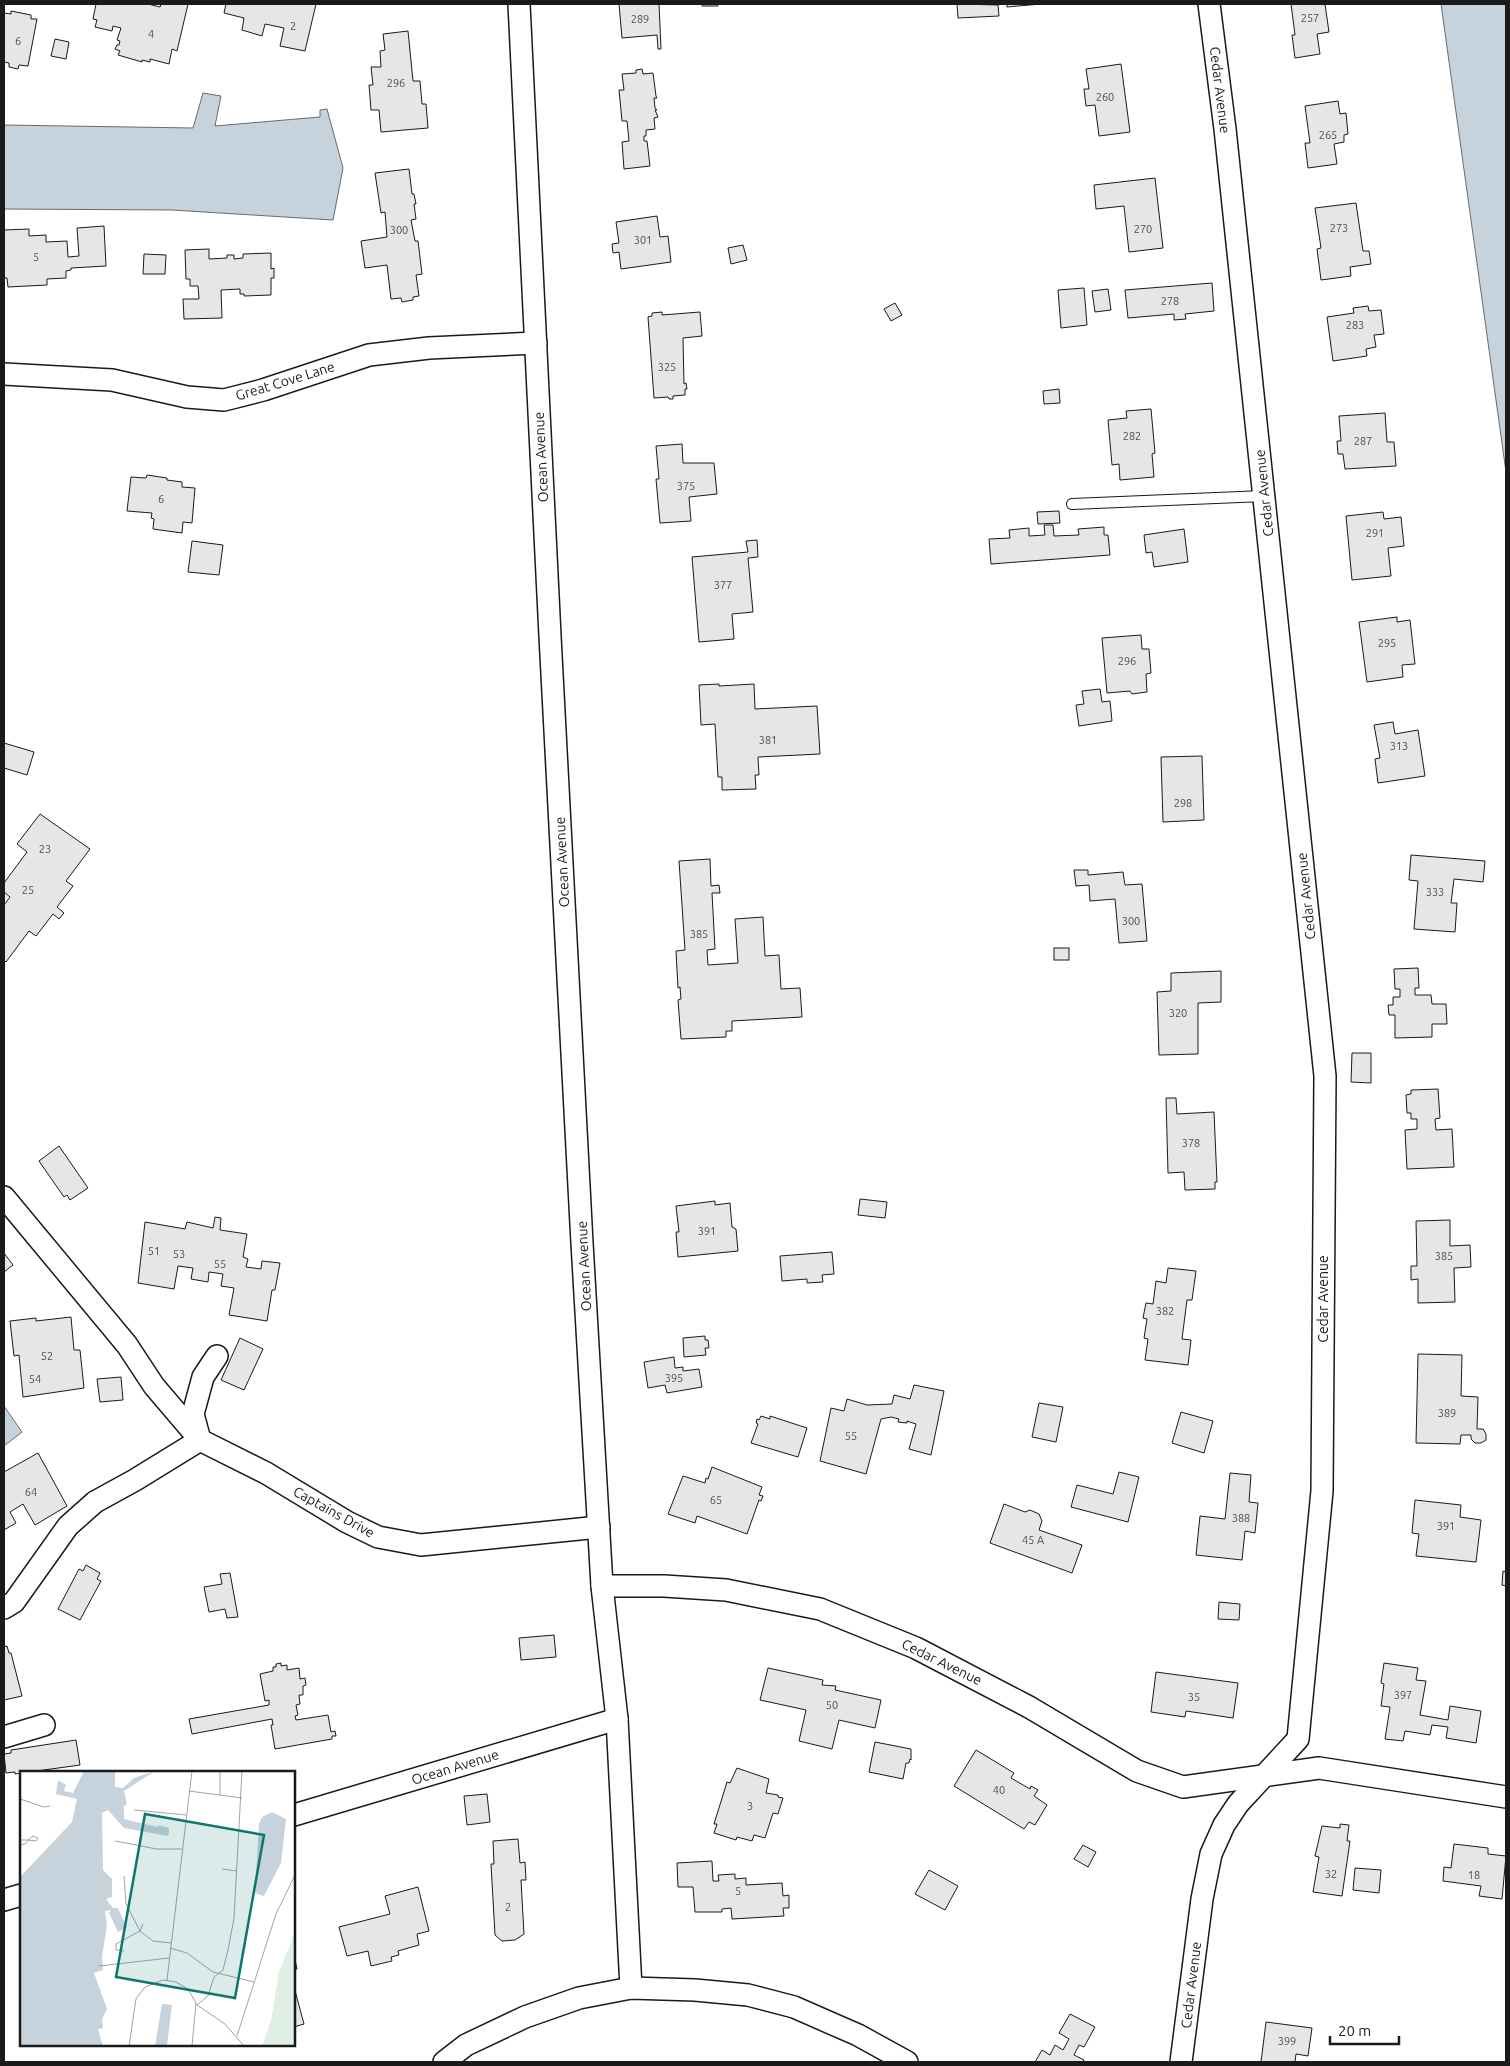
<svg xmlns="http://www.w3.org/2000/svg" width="1510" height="2066" font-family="Ubuntu,sans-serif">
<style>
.water{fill:#c6d2dc;stroke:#6a6a6a}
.building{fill:#e6e6e6;stroke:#1a1a1a}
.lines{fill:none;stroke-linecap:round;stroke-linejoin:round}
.lane-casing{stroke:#1a1a1a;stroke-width:12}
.street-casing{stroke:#1a1a1a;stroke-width:24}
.lane{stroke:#fff;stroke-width:10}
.street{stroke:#fff;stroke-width:21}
.labels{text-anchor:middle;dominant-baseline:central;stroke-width:4;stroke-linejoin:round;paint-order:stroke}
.number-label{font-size:11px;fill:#4d4d4d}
.street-label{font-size:14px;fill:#1a1a1a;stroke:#fff}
.inset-road{fill:none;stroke:#a3a3a3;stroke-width:1}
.view{fill:#0f766e;fill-opacity:0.15;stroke:#0f766e;stroke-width:2.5}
.inset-edge{fill:none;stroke:#1a1a1a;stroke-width:2.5}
</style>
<rect width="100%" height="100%" fill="#fff"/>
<!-- water -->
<g class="water">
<polygon points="1441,4 1506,4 1506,472"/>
<polygon points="203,93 221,96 215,126 320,117 320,110 327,109 343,168 333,220 172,210 4,209 4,125 193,128"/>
<polygon points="4,1406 22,1432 4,1446"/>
</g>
<!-- building -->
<g class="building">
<polygon points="96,4 148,4 160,7 161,4 188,4 177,51 172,49 169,64 150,59 150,62 142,60 142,62 118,55 120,51 115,49 117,45 119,45 120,41 117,40 121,28 113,26 112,31 95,27 97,20 93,19"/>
<polygon points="226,4 316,4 305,51 280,46 284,28 265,24 262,36 242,30 244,18 224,13"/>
<polygon points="619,4 659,4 661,49 658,49 657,35 622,38"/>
<polygon points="702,4 717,4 718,6 702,6"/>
<polygon points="957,4 998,5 999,16 958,18"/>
<polygon points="1007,4 1041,4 1007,7"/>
<polygon points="1291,4 1325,4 1329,32 1317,34 1320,54 1295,58 1292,35 1295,35"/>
<polygon points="11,11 31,15 31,19 37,19 28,66 19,65 18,69 9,67 9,63 4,62 4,13 11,14"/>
<polygon points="408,31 413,81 420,81 422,104 426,104 428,128 381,132 379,110 371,110 369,85 373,85 371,67 381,67 380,51 385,50 383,34"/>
<polygon points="55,39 69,42 66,59 51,56"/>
<polygon points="1121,64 1130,132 1099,136 1095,105 1086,106 1084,89 1089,89 1086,69"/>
<polygon points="642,69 643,74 653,73 656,96 657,98 654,98 655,108 657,110 655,110 658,117 654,118 655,129 646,130 646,136 644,136 644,141 647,141 650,166 624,169 622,142 629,141 627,121 622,121 619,90 624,90 622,74 636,73 636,70"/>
<polygon points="1338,101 1340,114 1346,113 1348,134 1344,135 1344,142 1334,144 1337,164 1308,168 1305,143 1310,143 1305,106"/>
<polygon points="409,169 412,194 414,194 416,204 414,204 416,219 411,220 415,241 418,241 422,274 416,275 419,296 413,297 413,300 402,302 401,298 391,299 387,265 365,268 361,241 387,237 385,212 381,213 375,173"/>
<polygon points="1155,178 1163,248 1129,252 1124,206 1096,209 1094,185"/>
<polygon points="1356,203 1363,251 1369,251 1371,264 1350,267 1351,276 1321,280 1317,249 1321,248 1315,208"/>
<polygon points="657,216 660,237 668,236 671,262 621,269 619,252 613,253 612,244 619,243 616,222"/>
<polygon points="104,226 106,266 71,268 71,270 66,271 66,278 47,279 47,285 8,287 7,278 4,278 4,230 29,229 29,236 46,235 46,242 67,241 68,257 79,256 77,228"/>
<polygon points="743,245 747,260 731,264 728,248"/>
<polygon points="209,249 209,259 227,258 227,255 234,255 234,259 243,258 243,254 271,253 271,269 274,268 274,278 271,278 271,295 244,296 244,294 240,294 240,289 221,290 222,318 184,319 183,299 199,299 198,286 190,286 190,279 186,279 185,250"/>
<polygon points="144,254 166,255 165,274 143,274"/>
<polygon points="1212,283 1214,311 1185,314 1186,319 1174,320 1174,314 1128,318 1125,290"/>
<polygon points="1084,288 1087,325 1061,328 1058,290"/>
<polygon points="1108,289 1111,310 1095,312 1092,291"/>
<polygon points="895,303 902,315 891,321 884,309"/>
<polygon points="1368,306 1369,311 1381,310 1384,334 1374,335 1376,347 1366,349 1367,356 1333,361 1327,317 1354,313 1353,308"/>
<polygon points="662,312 662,315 700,312 702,336 683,338 684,384 686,383 687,389 685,389 685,395 673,396 673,399 669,399 668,397 654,398 648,317 652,316 652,313"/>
<polygon points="1059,389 1060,403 1044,404 1043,391"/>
<polygon points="1151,409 1155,453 1152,454 1154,477 1120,480 1119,464 1112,465 1108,420 1127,418 1126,411"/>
<polygon points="1385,413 1387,442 1394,442 1396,466 1345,469 1343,454 1338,454 1337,441 1341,441 1339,416"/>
<polygon points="682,444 683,463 714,463 717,494 689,497 691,521 660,523 656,479 659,479 656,446"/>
<polygon points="147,475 167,478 167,480 182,482 182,487 195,488 192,523 183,522 182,533 153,529 154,519 151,518 152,513 127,511 131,477 146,478"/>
<polygon points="1059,511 1060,523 1038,524 1037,512"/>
<polygon points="1383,512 1384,519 1401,517 1404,546 1388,548 1391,576 1352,580 1346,516"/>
<polygon points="1044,525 1053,525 1054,536 1079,535 1078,529 1104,527 1104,535 1108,535 1110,555 991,564 989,539 1010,538 1009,530 1029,528 1029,536 1045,535"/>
<polygon points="1184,529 1188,562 1154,567 1152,552 1146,553 1144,535"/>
<polygon points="757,540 758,557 748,558 753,612 732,614 734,639 699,642 692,557 748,552 746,541"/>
<polygon points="192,541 223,545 219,575 188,572"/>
<polygon points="1397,617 1397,622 1410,620 1415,664 1402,665 1403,677 1367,682 1359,622"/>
<polygon points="1141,635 1142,649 1149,649 1151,673 1146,674 1147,692 1132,694 1130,691 1107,693 1102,638"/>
<polygon points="719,684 719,686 754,684 755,709 817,706 820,754 758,757 759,775 755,775 756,789 722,790 722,777 718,777 715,724 701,725 699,685"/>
<polygon points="1100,689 1102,702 1110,701 1112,721 1079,726 1076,705 1084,704 1082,691"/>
<polygon points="1393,722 1395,734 1418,730 1425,776 1378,783 1375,759 1380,758 1374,725"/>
<polygon points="4,743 34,752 27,775 4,768"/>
<polygon points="1202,756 1204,820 1163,822 1161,757"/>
<polygon points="40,814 90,849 66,881 73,886 57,907 64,913 59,919 53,914 36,936 29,931 6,962 4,960 4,905 10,897 4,892 4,883 27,852 17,844"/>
<polygon points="1411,855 1485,861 1483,882 1454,879 1451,903 1457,903 1455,932 1414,929 1418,881 1409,880"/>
<polygon points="710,859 711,886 719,885 720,893 712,893 715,949 707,950 708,965 738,963 735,919 763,917 765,956 779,955 781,989 800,988 802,1017 732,1021 732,1031 726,1031 726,1037 681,1039 678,1000 681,999 680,987 678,988 676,951 685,950 679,861"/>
<polygon points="1074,870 1088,870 1088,875 1123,872 1125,885 1142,884 1147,941 1119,943 1115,899 1090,901 1089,885 1076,886"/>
<rect x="1054" y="948" width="15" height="12"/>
<polygon points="1418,968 1419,988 1415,988 1415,995 1431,995 1432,1004 1446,1004 1447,1024 1432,1024 1432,1037 1395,1038 1395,1015 1389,1015 1388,1005 1393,1005 1393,997 1400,997 1400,989 1395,989 1394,969"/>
<polygon points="1221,971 1221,1002 1198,1003 1198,1054 1159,1055 1157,992 1171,991 1171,973"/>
<polygon points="1352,1053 1371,1053 1371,1083 1351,1082"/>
<polygon points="1438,1089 1440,1118 1435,1119 1436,1130 1452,1129 1454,1167 1407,1169 1405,1130 1417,1129 1417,1119 1411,1119 1411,1113 1407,1113 1406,1095 1411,1094 1411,1090"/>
<polygon points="1166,1098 1176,1098 1177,1114 1214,1112 1217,1182 1215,1182 1215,1189 1185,1190 1184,1172 1168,1173"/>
<polygon points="59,1146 88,1188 70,1200 67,1195 64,1197 39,1161"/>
<polygon points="860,1199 887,1202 885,1218 858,1215"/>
<polygon points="715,1201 715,1205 730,1203 732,1227 736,1229 738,1251 678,1257 676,1232 679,1232 676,1206"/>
<polygon points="215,1217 221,1218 220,1230 247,1234 243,1257 248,1259 246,1267 261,1269 262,1261 280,1263 275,1290 272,1290 267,1321 229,1315 234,1288 221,1286 223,1274 209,1272 208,1282 191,1279 193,1268 178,1266 174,1289 138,1283 145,1222 185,1229 187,1222 213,1228"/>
<polygon points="1450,1220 1450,1246 1470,1245 1471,1267 1454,1268 1455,1302 1418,1303 1418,1279 1411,1280 1411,1266 1417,1266 1416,1221"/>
<polygon points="832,1252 834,1274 822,1275 823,1282 807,1283 807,1279 782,1281 780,1256"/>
<polygon points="4,1253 13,1265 4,1272"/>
<polygon points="1168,1268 1196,1271 1192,1300 1187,1300 1182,1339 1191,1340 1188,1365 1145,1360 1148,1339 1144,1338 1147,1319 1143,1318 1146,1303 1153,1304 1156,1281 1166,1283"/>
<polygon points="71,1317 74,1350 80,1350 84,1388 23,1397 19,1355 14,1356 10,1321 36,1318 36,1321"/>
<polygon points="705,1336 705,1340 708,1340 709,1348 705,1348 706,1355 684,1357 683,1338"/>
<polygon points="240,1338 263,1349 244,1390 221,1380"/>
<polygon points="1418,1354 1462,1355 1461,1396 1478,1397 1477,1429 1483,1429 1486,1434 1486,1440 1481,1443 1475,1443 1471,1439 1471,1435 1461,1435 1460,1444 1416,1443"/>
<polygon points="674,1357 675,1368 683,1367 683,1371 699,1369 702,1387 667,1393 665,1385 648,1388 644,1362"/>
<polygon points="121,1377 123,1400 100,1402 97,1379"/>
<polygon points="914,1385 944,1391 931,1455 909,1449 916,1424 907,1421 907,1423 898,1422 899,1419 891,1417 881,1419 866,1474 820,1461 831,1408 844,1411 847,1399 867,1405 892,1404 894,1395 910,1399"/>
<polygon points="1039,1403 1063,1407 1056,1442 1032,1437"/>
<polygon points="1181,1412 1213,1421 1204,1453 1172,1443"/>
<polygon points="761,1416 770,1419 770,1416 807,1428 798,1457 751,1443 758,1424 756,1423 757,1419 759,1420"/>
<polygon points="38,1453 67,1506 35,1525 23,1504 10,1512 16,1523 4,1530 4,1472"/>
<polygon points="712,1467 762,1487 759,1495 763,1496 761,1501 759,1500 747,1534 697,1516 695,1523 668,1514 683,1476 705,1483 706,1478 708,1479"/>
<polygon points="1119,1472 1139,1477 1128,1522 1071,1507 1077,1485 1113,1494"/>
<polygon points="1230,1473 1251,1475 1249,1502 1258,1503 1255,1533 1245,1531 1242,1560 1196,1555 1200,1516 1225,1519"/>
<polygon points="1415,1500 1461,1505 1460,1517 1481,1520 1476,1562 1416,1556 1419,1534 1412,1533"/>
<polygon points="1004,1504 1025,1512 1030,1510 1039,1514 1042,1521 1039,1530 1082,1545 1072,1573 990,1543"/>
<polygon points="86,1565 100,1573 97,1579 101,1581 80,1620 58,1609 79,1569 83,1571"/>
<polygon points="1503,1571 1506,1572 1506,1586 1502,1585"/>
<polygon points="230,1573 238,1617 227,1618 225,1609 209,1612 204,1587 222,1584 220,1574"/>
<polygon points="1219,1602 1240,1604 1239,1620 1218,1619"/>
<polygon points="554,1635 556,1657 521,1660 519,1638"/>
<polygon points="7,1646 9,1653 11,1653 22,1696 4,1700 4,1647"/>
<polygon points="281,1663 281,1666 287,1665 287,1670 299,1668 300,1679 305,1678 306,1685 303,1686 303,1695 299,1695 300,1704 296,1705 298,1715 295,1716 296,1720 328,1715 331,1732 335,1731 336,1736 332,1736 332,1739 275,1749 271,1725 273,1725 272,1719 192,1734 189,1719 269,1705 269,1700 265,1701 260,1674 273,1671 273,1667 276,1667 276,1664"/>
<polygon points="1384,1663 1418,1668 1416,1680 1426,1681 1420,1715 1448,1720 1450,1706 1481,1711 1476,1743 1446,1738 1448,1727 1432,1725 1430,1735 1405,1731 1403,1741 1385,1739 1390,1707 1381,1706 1384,1684 1381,1683"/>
<polygon points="768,1668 823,1680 822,1685 836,1686 835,1690 881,1700 875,1728 839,1720 832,1749 799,1741 806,1710 760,1700"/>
<polygon points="1156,1672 1238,1683 1233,1718 1186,1711 1185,1717 1151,1712"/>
<polygon points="76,1740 80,1765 15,1774 15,1772 6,1773 4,1754 11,1753 11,1750"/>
<polygon points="875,1742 911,1749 911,1760 910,1759 909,1763 906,1763 903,1779 869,1772"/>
<polygon points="976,1750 1014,1773 1011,1778 1030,1789 1031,1786 1038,1790 1034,1796 1047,1805 1035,1825 1029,1822 1024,1829 954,1786"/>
<polygon points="737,1768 769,1779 766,1793 778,1795 778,1797 783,1798 778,1814 773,1813 765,1838 754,1835 752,1841 737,1837 736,1840 714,1833 717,1824 714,1824 727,1782 730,1783"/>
<polygon points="487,1794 490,1822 467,1825 464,1796"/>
<polygon points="1340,1824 1349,1825 1347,1841 1350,1841 1342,1896 1313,1892 1319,1857 1315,1856 1322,1826 1340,1828"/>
<polygon points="518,1839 520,1863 525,1862 526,1880 521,1880 524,1934 515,1940 502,1941 495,1935 491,1864 494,1864 493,1841"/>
<polygon points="1454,1844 1488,1848 1488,1854 1506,1856 1502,1899 1479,1896 1481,1886 1443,1881 1444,1867 1451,1868"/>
<polygon points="1083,1845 1096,1852 1088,1867 1074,1859"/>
<polygon points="712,1861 713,1881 719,1881 718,1875 735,1874 735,1879 746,1878 746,1885 782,1883 783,1896 789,1895 789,1908 783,1908 784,1916 732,1919 731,1908 722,1909 722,1912 695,1912 693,1887 678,1887 677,1863"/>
<polygon points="1355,1868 1381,1870 1379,1893 1353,1890"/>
<polygon points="929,1870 958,1886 945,1910 915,1894"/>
<polygon points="418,1887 429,1931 417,1934 419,1945 398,1951 399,1955 391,1957 392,1961 371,1966 368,1951 347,1956 339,1927 390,1914 385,1896"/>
<polygon points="294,1955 297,1969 294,1969"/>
<polygon points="294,1987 304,2024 294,2027"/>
<polygon points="1070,2014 1095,2027 1084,2047 1079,2045 1074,2055 1084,2060 1083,2062 1035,2062 1042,2050 1050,2055 1055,2045 1063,2050 1069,2039 1059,2033"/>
<polygon points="1266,2022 1312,2028 1308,2056 1296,2054 1295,2062 1261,2062"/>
</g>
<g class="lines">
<!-- lane casing -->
<g class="lane-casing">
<polyline id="lane" points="1072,504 1264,496"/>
</g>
<!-- street casing -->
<g class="street-casing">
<g id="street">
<polyline points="519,4 550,636 582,1243 602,1586 617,1719 631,1988"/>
<polyline points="4,374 112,380 187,397 224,400 263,390 369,355 429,348 536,343"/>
<polyline points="4,1197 127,1345 154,1386 200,1440 266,1473 347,1522 378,1537 421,1545 599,1527"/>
<polyline points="602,1586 664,1586 726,1590 820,1609 916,1648 1029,1707 1137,1771 1183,1787 1319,1768 1506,1797"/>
<polyline points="4,1608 14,1602 68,1526 95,1502 135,1480 200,1440 193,1414 203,1377 217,1356"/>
<polyline points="4,1737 44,1725"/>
<polyline points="294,1815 617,1719"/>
<polyline points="4,1900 21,1895"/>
<polyline points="444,2062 466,2045 525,2017 579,1998 631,1988 695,1990 748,1995 794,2007 858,2035 907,2062"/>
<polyline points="1181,2062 1202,1899 1211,1854 1224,1825 1238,1804 1298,1739 1322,1491 1325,1076 1225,129 1209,4"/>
</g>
</g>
<!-- lane -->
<use href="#lane" class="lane"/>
<!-- street -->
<use href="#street" class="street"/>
</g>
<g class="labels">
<!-- number labels -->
<g class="number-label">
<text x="1310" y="18">257</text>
<text x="640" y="19">289</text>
<text x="293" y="26">2</text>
<text x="151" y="34">4</text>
<text x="18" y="41">6</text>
<text x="396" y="83">296</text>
<text x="1105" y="97">260</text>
<text x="1328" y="135">265</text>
<text x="1339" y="228">273</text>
<text x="1143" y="229">270</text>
<text x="399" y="230">300</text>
<text x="643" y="240">301</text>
<text x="36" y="257">5</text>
<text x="1170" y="301">278</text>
<text x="1355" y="325">283</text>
<text x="667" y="367">325</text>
<text x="1132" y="436">282</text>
<text x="1363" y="441">287</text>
<text x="686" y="486">375</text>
<text x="161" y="499">6</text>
<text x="1375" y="533">291</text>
<text x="723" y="585">377</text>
<text x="1387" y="643">295</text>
<text x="1127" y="661">296</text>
<text x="768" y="740">381</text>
<text x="1399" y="746">313</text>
<text x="1183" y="803">298</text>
<text x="45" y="849">23</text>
<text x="28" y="890">25</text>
<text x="1435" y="892">333</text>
<text x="1131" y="921">300</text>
<text x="699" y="934">385</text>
<text x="1178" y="1013">320</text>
<text x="1191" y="1143">378</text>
<text x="707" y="1231">391</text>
<text x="154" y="1251">51</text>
<text x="179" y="1254">53</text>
<text x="1444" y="1256">385</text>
<text x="220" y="1264">55</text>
<text x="1165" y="1311">382</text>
<text x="47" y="1356">52</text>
<text x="674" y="1378">395</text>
<text x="35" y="1379">54</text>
<text x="1447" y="1413">389</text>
<text x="851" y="1436">55</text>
<text x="31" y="1492">64</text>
<text x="716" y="1500">65</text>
<text x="1241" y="1518">388</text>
<text x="1446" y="1526">391</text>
<text x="1033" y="1540">45 A</text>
<text x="1403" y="1695">397</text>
<text x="1194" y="1697">35</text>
<text x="832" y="1705">50</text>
<text x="999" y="1790">40</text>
<text x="750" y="1806">3</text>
<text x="1331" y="1874">32</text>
<text x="1474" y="1875">18</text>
<text x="738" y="1891">5</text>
<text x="508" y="1907">2</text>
<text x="1287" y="2041">399</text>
</g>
<!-- street labels -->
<g class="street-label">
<text transform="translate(1220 90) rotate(83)">Cedar Avenue</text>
<text transform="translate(285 381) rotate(-17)">Great Cove Lane</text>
<text transform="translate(541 457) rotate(-93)">Ocean Avenue</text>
<text transform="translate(1264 493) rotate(-96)">Cedar Avenue</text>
<text transform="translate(562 862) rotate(-93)">Ocean Avenue</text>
<text transform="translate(1306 896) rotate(-96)">Cedar Avenue</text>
<text transform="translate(584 1266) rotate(-93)">Ocean Avenue</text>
<text transform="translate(1323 1299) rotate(-90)">Cedar Avenue</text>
<text transform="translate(334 1512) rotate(29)">Captains Drive</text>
<text transform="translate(942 1662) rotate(26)">Cedar Avenue</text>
<text transform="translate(455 1767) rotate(-17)">Ocean Avenue</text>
<text transform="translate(1191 1985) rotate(-83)">Cedar Avenue</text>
</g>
</g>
<!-- overview -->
<g transform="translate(20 1771)">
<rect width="275" height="275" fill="#fff"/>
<path d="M275,162V275H242L251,250L259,200Z" fill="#e0efe3"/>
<path d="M64,0H95V16L103,17L114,7L135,0L104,20L107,33L104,35V48L138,56L139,54L149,57V61L148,65L104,57L88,39L82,42L83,99L92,108V126L86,128L93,137H98L107,157L98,161L89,142L91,139L85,140L87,154L82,186L83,199L74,202L87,238L82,248L83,257L78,258L83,275H0V106L52,51L57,28L36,23L38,9L46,14L44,20L53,22ZM252,41L266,48L261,92L244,125L235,122L239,53L242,46ZM142,233L152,234L147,275H135Z" fill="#c6d2dc"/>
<path class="inset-road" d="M169,20L222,27M200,24V0M0,28L24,36L30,35M114,39L166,44M0,69H8L16,70L18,67L13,65L8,69V70L5,73L0,74M95,70L137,78H162M202,98L217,100M104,105L106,133L120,160L133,170L151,172M150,177L167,182L193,201L234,211M104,180L96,179V173L120,160L123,153M79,195L149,187M147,209L172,0M177,234L188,225L194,206L203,199L208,179L214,147L222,0M217,265L256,143L275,104M109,275L116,228L125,216L143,209L156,211L168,218L177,234L205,253L224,275M172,275L176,232"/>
<path class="view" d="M125,43L244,64L215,227L96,206Z"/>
<rect width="275" height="275" class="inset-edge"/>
</g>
<!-- border -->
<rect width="1510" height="2066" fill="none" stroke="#1a1a1a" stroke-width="10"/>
<!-- scale -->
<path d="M1330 2036v8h69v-8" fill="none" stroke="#1a1a1a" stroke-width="2.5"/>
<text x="1338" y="2036" font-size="15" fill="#1a1a1a" stroke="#ffffff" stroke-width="4" paint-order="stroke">20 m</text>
</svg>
